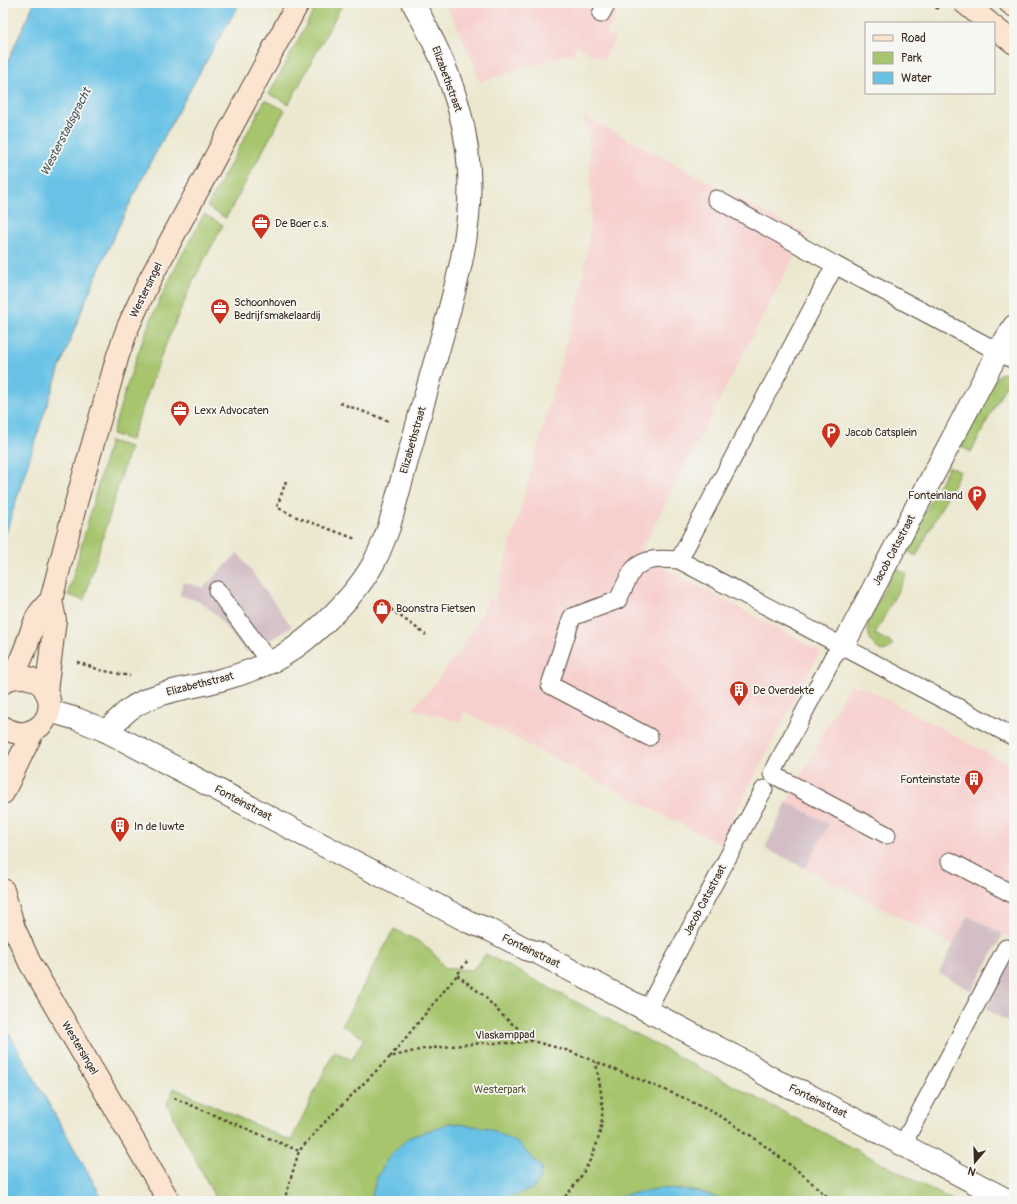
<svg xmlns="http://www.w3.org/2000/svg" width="1017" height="1204" font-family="Pangolin,sans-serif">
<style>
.built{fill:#f7d0ce}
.industrial{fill:#d2bec4}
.green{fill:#a6c56d;stroke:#707846}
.water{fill:#69c2e6;stroke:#527682}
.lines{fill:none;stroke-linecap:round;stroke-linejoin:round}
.service-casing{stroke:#564639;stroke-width:19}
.minor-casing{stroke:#564639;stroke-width:24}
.tertiary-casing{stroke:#564639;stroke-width:24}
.secondary-casing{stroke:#564639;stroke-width:24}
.path{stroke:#564639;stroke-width:2.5;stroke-dasharray:3 3;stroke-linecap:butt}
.service{stroke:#fff;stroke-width:17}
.minor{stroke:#fff;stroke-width:22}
.tertiary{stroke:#fff;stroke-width:22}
.secondary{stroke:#fce5d0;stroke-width:22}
.labels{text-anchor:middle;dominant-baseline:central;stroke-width:3.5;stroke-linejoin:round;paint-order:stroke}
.street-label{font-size:11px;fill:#3b2a1e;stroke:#f6f6f2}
.poi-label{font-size:11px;fill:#3b2a1e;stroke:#f6f6f2;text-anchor:start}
.park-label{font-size:11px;fill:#5b5836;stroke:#f6f6f2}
.water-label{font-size:12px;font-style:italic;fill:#49585a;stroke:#f6f6f2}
</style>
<rect width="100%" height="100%" fill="#f6f6f2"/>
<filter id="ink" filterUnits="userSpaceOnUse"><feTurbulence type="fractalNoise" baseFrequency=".025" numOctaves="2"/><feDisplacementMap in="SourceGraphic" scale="8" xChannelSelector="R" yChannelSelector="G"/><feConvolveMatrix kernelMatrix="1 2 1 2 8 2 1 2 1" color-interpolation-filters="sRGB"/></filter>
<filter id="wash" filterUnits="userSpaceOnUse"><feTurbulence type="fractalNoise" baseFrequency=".012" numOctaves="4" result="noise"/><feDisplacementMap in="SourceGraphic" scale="16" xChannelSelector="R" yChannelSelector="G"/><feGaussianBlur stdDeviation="0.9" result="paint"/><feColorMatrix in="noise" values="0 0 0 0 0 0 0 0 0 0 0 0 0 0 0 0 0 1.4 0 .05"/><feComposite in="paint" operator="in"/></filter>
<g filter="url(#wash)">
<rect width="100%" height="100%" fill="#ece8d0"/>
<!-- built -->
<g class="built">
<polygon points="444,3 622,3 606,34 615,38 604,60 577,46 572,56 571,53 480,82 472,59 454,20"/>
<polygon points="584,116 806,234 641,550 643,557 820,651 719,844 464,711 461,722 412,709 431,688 458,653 473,630 489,598 495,599 578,302 583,276 588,245 591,213 590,147"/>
<polygon points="853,686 863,687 1014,767 1014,940 968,916 953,945 805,868 829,824 787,802 844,694 849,688"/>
</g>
<!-- industrial -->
<g class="industrial">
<polygon points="238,553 292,627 260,646 246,652 216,615 201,602 179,595 184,582 203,588"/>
<polygon points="787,802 829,824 805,868 765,848"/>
<polygon points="968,916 1003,934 972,991 939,973"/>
<polygon points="1014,955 1014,1025 986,1009"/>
</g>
<!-- green -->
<g class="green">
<polygon points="318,3 343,3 289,104 269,94"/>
<polygon points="265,100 285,110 226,218 207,207"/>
<path d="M204,214L223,225L194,279L163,351L131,440L112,434C122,400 133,365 146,332C162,291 184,252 204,214Z"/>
<polygon points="1004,373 1014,376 1014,389 1006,385 971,452 960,446 996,378 999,374"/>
<polygon points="110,441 130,447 84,600 68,595"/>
<polygon points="949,466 960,472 916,556 905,550"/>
<path d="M895,568L907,574L875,634L893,644C882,660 870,644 868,631C867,626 869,620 871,615Z"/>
<path d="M394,929C416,940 431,945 444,968L472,970L486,954L711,1074L954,1201H217L167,1104L174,1088L291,1141L334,1051L352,1060L364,1038L342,1025Z"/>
</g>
<!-- water -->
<g class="water">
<path d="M34,3H240C182,102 125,203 82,310C51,386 28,464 3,542V72Z"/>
<polygon points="3,1023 104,1201 3,1201"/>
<polygon points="449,1123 489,1128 519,1144 542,1168 539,1181 532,1189 500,1201 370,1201 377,1178 388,1158 408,1138"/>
<polygon points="661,1188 701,1192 725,1201 615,1201 621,1196"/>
</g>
</g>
<g filter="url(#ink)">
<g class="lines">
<!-- service casing -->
<g class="service-casing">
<g id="service">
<polyline points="601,14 607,3"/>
<polyline points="716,199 835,265"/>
<polyline points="679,560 835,265 1014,360"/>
<polyline points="217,590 270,663"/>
<polyline points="843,646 833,657 772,774 887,835"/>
<path d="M649,737L550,685L572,617L618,600C622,592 629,575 634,569C645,557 664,559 679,560L1014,737"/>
<polyline points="950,861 1014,895"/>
<polyline points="647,1010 764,789"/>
<polyline points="903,1144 1006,948"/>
</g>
</g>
<!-- minor casing -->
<g class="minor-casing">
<g id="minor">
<polyline points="843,646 998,352 1014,326"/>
<path d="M106,731C114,724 122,715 130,709C157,690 190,689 220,680C236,676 253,670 269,663C304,647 352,600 372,566C379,554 384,540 389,527C404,471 420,414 436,358C453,297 473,235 469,171C466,109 443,56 413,3"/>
</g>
</g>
<!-- tertiary casing -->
<g class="tertiary-casing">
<path id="tertiary" d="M49,711L77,719L106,731L469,922L490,930L526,949L538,953L751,1065C767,1077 785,1086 803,1092L1009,1201"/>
</g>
<!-- secondary casing -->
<g class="secondary-casing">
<g id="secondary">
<polyline points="965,3 989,23"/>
<polyline points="1010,3 1014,6"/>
<polyline points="994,27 1014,43"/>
<path d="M3,683C23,668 27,639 37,617C40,611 46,605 51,600L76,503L118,355L128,327L149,281L298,3"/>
<polyline points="46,692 55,620 51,600"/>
<path d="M3,727C11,732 20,735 29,732C65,720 51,666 8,679"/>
<polyline points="3,793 33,731"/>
<polyline points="3,890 14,928 30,963 169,1201"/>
</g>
</g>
<!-- path -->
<g class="path">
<polyline points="931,3 938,9"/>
<polyline points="340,403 389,421"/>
<polyline points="286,481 277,507 294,516 356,539"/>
<polyline points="381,602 426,635"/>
<polyline points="77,662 100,670 130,676"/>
<polyline points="457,975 483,995 503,1016 532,1040"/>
<polyline points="390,1057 457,975 468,960"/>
<polyline points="174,1098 299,1151"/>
<polyline points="284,1201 299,1151 321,1126 390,1057 423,1049 482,1043 514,1043 532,1041 566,1050 631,1076 682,1097 720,1116 753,1137 802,1174 832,1201"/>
<path d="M561,1201C586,1175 605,1140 602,1102C601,1089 598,1076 596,1062"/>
</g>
<!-- service -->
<use href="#service" class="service"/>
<!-- minor -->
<use href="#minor" class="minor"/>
<!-- tertiary -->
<use href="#tertiary" class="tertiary"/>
<!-- secondary -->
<use href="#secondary" class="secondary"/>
</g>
</g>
<!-- icons -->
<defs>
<g id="office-pin" transform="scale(1)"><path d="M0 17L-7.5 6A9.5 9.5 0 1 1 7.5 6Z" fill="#c8321e" stroke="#f6f6f2"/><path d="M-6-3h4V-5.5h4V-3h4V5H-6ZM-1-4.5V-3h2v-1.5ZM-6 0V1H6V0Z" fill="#fff"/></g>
<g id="parking-pin" transform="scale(1)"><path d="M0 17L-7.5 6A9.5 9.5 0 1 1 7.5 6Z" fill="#c8321e" stroke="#f6f6f2"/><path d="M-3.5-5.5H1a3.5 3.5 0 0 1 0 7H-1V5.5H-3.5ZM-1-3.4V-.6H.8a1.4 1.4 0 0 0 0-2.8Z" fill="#fff"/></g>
<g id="shop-pin" transform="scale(1)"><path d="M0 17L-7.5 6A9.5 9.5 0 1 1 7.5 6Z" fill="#c8321e" stroke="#f6f6f2"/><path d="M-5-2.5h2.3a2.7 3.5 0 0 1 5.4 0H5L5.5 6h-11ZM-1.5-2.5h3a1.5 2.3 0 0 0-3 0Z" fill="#fff"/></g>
<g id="building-pin" transform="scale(1)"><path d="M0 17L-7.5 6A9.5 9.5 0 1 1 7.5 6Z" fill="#c8321e" stroke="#f6f6f2"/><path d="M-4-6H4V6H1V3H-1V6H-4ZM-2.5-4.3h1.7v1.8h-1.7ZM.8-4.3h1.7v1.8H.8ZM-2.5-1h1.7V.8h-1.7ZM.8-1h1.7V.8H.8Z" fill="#fff"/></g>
</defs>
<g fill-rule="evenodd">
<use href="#office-pin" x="261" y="223"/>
<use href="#office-pin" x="220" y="308"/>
<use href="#office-pin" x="180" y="410"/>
<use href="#parking-pin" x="831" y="432"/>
<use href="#parking-pin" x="977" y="495"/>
<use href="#shop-pin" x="382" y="608"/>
<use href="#building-pin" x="739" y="690"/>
<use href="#building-pin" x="974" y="779"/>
<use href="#building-pin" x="120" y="826"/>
</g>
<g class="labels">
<!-- street labels -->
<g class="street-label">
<text transform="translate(447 79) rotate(70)">Elizabethstraat</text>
<text transform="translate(146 290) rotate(-64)">Westersingel</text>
<text transform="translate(413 440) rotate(-74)">Elizabethstraat</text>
<text transform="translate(894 550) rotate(-62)">Jacob Catsstraat</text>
<text transform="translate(200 684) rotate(-14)">Elizabethstraat</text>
<text transform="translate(243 803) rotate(28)">Fonteinstraat</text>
<text transform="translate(705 900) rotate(-62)">Jacob Catsstraat</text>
<text transform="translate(531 951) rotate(26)">Fonteinstraat</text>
<text transform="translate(505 1035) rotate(-1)">Vlaskamppad</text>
<text transform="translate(80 1048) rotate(59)">Westersingel</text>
<text transform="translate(818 1101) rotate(26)">Fonteinstraat</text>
</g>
<!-- poi labels -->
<g class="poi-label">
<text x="275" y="223">De Boer c.s.</text>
<text x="234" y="302">Schoonhoven<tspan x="234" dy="13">Bedrijfsmakelaardij</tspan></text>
<text x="194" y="410">Lexx Advocaten</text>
<text x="845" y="432">Jacob Catsplein</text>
<text x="963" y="495" text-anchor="end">Fonteinland</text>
<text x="396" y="608">Boonstra Fietsen</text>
<text x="753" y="690">De Overdekte</text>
<text x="960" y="779" text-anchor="end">Fonteinstate</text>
<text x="134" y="826">In de luwte</text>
</g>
<!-- park labels -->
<g class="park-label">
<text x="500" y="1089">Westerpark</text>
</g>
<!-- water labels -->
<g class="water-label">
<text transform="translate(66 132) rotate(-63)">Westerstadsgracht</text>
</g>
</g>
<!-- margin -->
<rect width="1017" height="1204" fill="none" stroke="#f6f6f2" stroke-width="16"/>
<!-- legend -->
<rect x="865" y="22" width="130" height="72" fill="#f6f6f2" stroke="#aba49d"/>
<rect x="873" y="35" width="20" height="6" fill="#fce5d0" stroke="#aba49d"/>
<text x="901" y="42" font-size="12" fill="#3b2a1e">Road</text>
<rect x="873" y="52" width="20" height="12" fill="#a6c56d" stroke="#aba49d"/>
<text x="901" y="62" font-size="12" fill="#3b2a1e">Park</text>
<rect x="873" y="72" width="20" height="12" fill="#69c2e6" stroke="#aba49d"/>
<text x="901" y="82" font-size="12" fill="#3b2a1e">Water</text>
<!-- north arrow -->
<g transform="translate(975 1162) rotate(199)" stroke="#f6f6f2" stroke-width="3" paint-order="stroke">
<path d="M0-3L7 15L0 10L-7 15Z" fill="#3b2a1e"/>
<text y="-6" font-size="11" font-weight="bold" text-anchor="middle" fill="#3b2a1e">N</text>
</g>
</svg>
